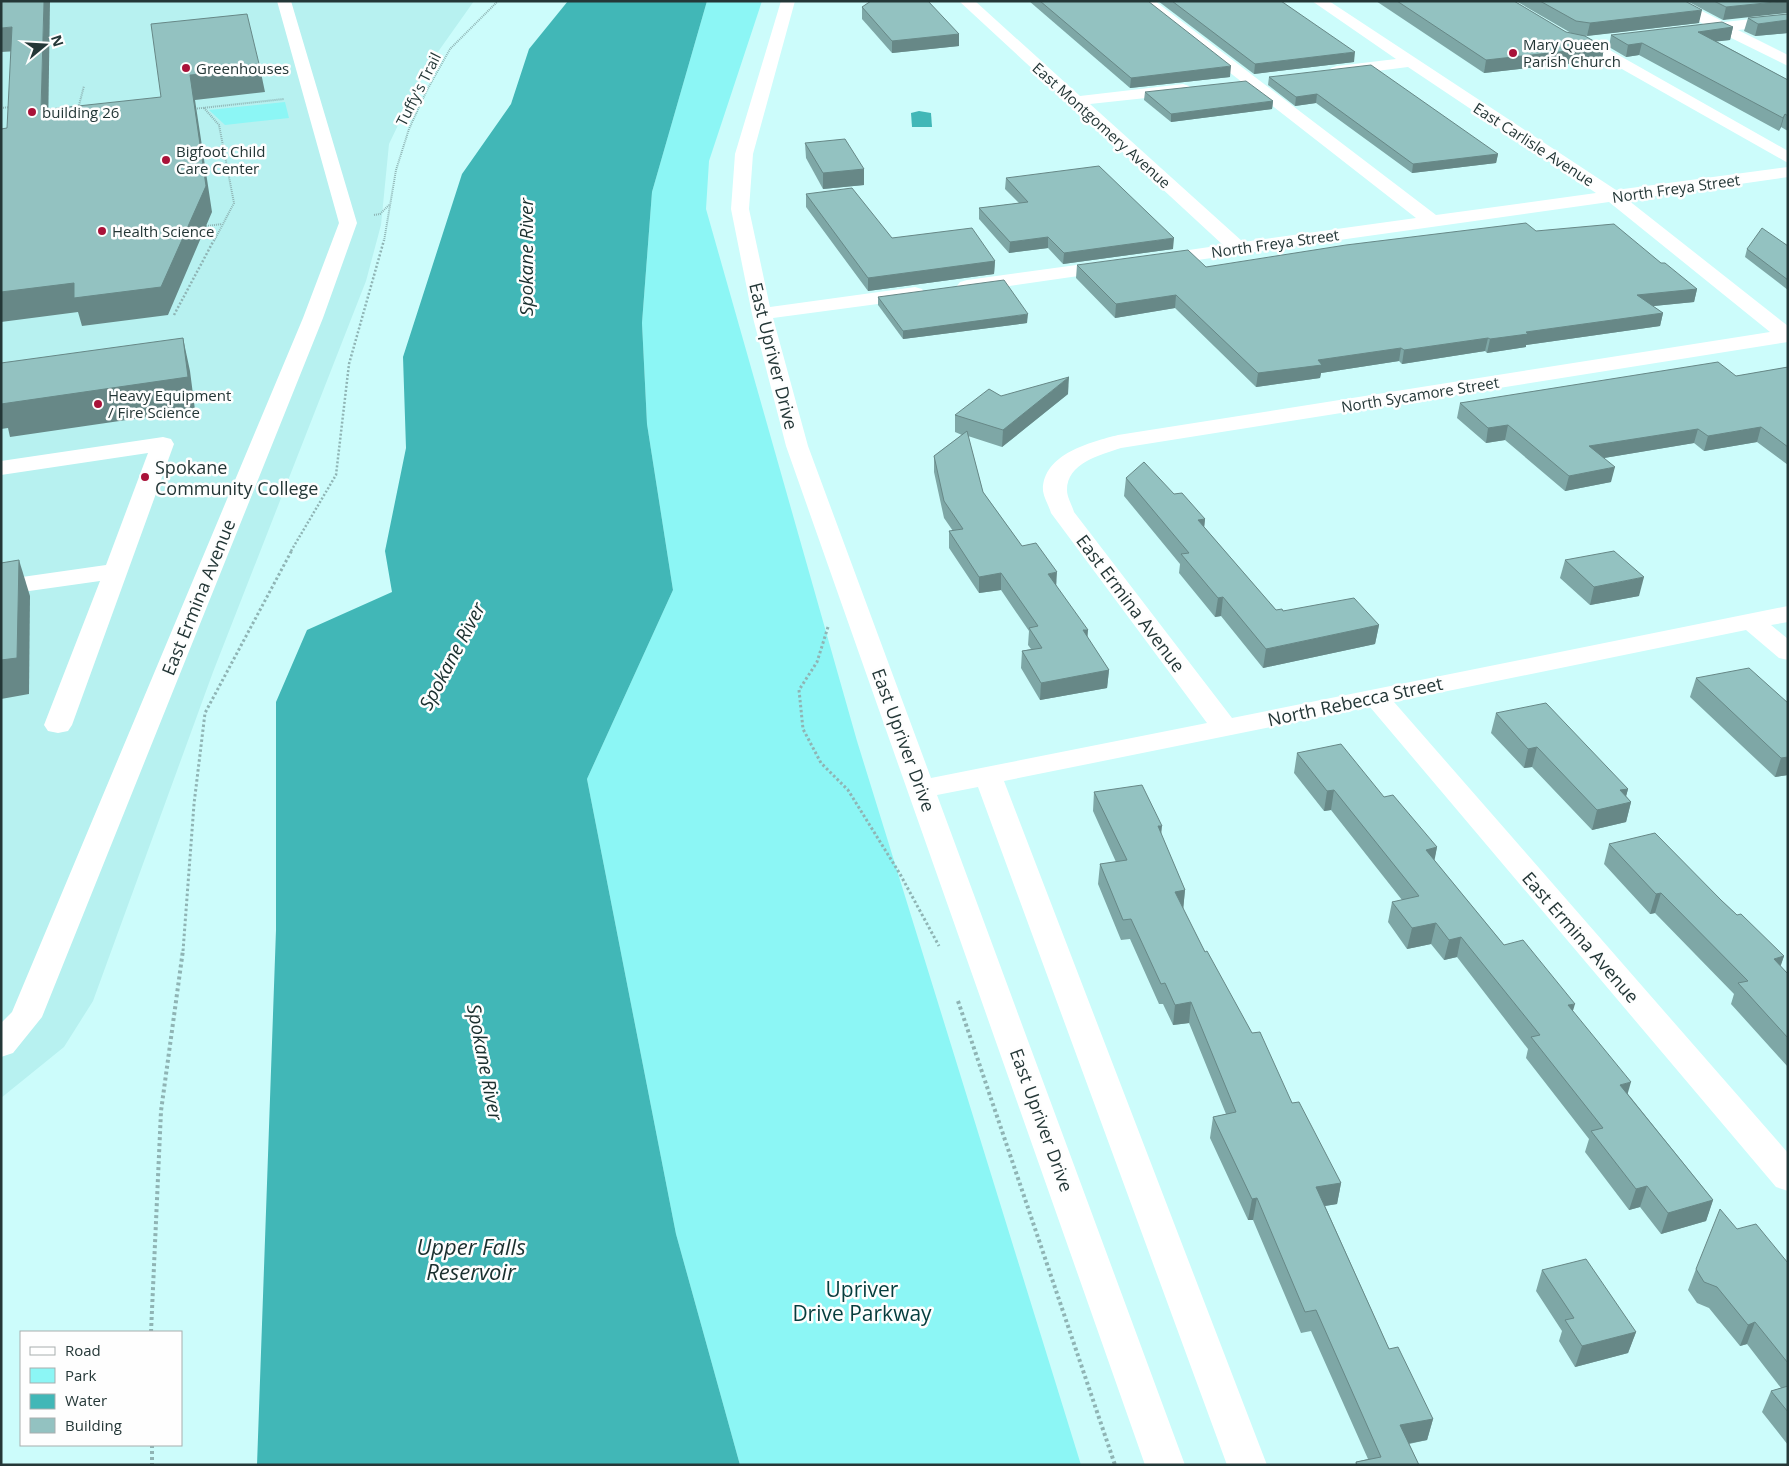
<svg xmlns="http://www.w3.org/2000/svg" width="1789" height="1466" font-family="'Open Sans',sans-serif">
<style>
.built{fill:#b7f1f0}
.green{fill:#8cf6f5}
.water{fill:#41b7b7}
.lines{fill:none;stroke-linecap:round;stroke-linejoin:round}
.path-far3{stroke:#8fb4b4;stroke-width:2;stroke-dasharray:1 1;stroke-linecap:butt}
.path-far2{stroke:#8fb4b4;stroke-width:2.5;stroke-dasharray:2 2;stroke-linecap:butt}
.path-far1{stroke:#8fb4b4;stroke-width:3;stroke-dasharray:2.5 2.5;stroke-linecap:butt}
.path{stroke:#8fb4b4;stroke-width:4;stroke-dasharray:3 3;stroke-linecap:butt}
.minor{fill:#fff;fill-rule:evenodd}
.wall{fill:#7ea7a6}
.shaded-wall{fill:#678887}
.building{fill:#93c2c1;stroke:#678887}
.poi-dot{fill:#a91239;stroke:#fefefe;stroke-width:2}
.labels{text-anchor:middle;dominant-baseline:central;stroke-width:5;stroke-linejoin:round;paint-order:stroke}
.far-poi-label{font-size:15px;fill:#243737;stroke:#fefefe;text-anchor:start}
.far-street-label{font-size:15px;fill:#243737;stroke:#fefefe}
.street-label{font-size:18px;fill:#243737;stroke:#fefefe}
.poi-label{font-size:18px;fill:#243737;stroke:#fefefe;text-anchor:start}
.water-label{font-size:19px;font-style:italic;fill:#1a2f2e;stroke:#fefefe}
.near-park-label{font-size:21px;fill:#053d3d;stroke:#fefefe}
.near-water-label{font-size:22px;font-style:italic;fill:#1a2f2e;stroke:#fefefe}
</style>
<rect width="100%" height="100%" fill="#ccfcfb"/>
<!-- built -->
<polygon class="built" points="1,1 474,1 423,73 389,144 381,225 366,281 213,672 93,1001 64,1047 1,1098"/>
<!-- green -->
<g class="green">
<polygon points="707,1 762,1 709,161 706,209 857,741 1081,1465 740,1465 676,1234 587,779 673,590 647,424 642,323 652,192"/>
<polygon points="285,102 289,118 225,125 209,110"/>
</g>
<!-- water -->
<g class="water">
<polygon points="568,1 707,1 652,192 642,323 647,424 673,590 587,779 676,1234 740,1465 257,1465 276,930 276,702 307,630 392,592 385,551 406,448 403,357 462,174 511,104 529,49"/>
<polygon points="919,111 931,113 932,127 912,127 911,113"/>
</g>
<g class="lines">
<!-- path-far3 -->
<g class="path-far3">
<polyline points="1,108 11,107"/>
<polyline points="204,108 219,125 234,203 214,241"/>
<polyline points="78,109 84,86"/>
<polyline points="193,109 284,99"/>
<polyline points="202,153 202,151 224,148"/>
<polyline points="374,215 380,214 389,205"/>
<polyline points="206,226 222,224"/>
<polyline points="384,241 396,170 409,129 426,92 450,49 498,1"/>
</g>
<!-- path-far2 -->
<g class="path-far2">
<polyline points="174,315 214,240"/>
<polyline points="291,551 336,475 349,364 384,240"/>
</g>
<!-- path-far1 -->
<g class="path-far1">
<polyline points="828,627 817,662 799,690 803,729 821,763 848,790 900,874 939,946"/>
<polyline points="183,951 194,804 205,713 292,550"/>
</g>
<!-- path -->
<g class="path">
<polyline points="958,1001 1115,1465"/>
<polyline points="151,1332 161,1111 183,950"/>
<polyline points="152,1445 152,1465"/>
</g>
<!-- minor -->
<g class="minor">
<polygon points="277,1 291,1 357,223 323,318 42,1017 13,1053 1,1057 1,1023 12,1012 303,318 339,223"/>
<path d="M781,1H795L753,154L749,209L770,307L915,287L922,289L925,293L922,297L915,299L773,318L808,446L931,778L1207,723L1051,513C1049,506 1044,498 1043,491C1042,454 1091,442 1118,435L1770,332L1609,202L1155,266L1148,264L1145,260L1148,256L1223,245L959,1H975L1080,96L1183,84L1189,86L1191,89L1183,94L1090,104L1243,242L1416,218L1138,1H1155L1436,215L1596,193L1408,67L1337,76L1331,74L1329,71L1331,68L1337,66L1396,59L1312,1H1329L1616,190L1788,167V177L1628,200L1788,326V342L1121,448C1100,455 1067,463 1067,490C1067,497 1072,505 1074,512L1232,718L1788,606V622L1771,625L1788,639V660L1779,658L1746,630L1394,702L1788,1153V1191L1776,1187L1370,707L1004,781L1267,1465H1227L978,787L937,795L1185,1465H1145L786,446L752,314L731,209L735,154Z"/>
<polygon points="1494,1 1512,1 1573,36 1592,40 1788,151 1788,163 1583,47 1564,43"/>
<polygon points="1663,1 1682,1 1724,22 1788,15 1788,24 1738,30 1788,55 1788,66 1719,32 1687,34 1684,31 1687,28 1705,25"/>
<polygon points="1113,260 1120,262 1123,266 1120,270 967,292 960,290 957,286 960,282 967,280"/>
<polygon points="163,437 171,439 174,444 72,725 68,731 58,733 48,731 44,725 100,581 1,595 1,580 106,565 148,453 1,475 1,461"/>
</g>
</g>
<!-- wall -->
<g class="wall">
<polygon points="1029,1 1148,1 1230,77 1130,88"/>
<polygon points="1158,1 1281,1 1354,62 1254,74"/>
<polygon points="1376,1 1514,1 1566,32 1571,33 1516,1 1685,1 1699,23 1585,36 1604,47 1602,60 1484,73"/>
<polygon points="1687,1 1788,1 1723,20"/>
<polygon points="862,7 959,34 959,46 892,53 862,19"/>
<polygon points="1788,14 1788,33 1755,36 1744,31 1748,18"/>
<polygon points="1733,27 1730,40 1716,41 1788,80 1788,131 1781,127 1779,131 1639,55 1626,57 1609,47 1611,35"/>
<polygon points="1269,77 1498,154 1496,163 1412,173 1316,103 1295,106 1268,85"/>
<polygon points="1145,92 1273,101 1272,109 1171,122 1144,100"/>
<polygon points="805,143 864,169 864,185 823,189 806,158"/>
<polygon points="1006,178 1173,249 1063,264 1048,248 1009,253 979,219 979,208 1019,203 1005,189"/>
<polygon points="806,194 892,238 995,261 994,274 868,291 806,207"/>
<polygon points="1536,231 1661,263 1697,289 1694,302 1653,306 1663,313 1660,326 1526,345 1526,347 1487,353 1485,351 1402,364 1399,361 1321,373 1320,378 1256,387 1175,308 1115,318 1076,278 1077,265 1206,267"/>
<polygon points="1788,246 1788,290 1745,257 1747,249"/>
<polygon points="878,297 1027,323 903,339 878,305"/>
<polygon points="1788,367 1788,465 1757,442 1704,451 1694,443 1604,458 1611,482 1565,491 1505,440 1486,443 1457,418 1460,403 1736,376"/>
<polygon points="1068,394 1002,447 968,436 983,492 1022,546 1056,585 1087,637 1109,670 1107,688 1040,700 1021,668 1022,651 1031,649 1028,645 1029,631 1001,590 979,593 949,548 949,531 953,531 944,518 934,472 934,456 962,435 955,432 955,415 1001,396"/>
<polygon points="1126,478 1174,494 1205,519 1204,527 1276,610 1379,625 1375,644 1263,668 1221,616 1215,617 1179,573 1180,564 1124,496"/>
<polygon points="1565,560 1639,596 1590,605 1560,578"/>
<polygon points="1696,678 1788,703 1788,775 1775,777 1690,697"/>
<polygon points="1496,713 1628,789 1626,796 1631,802 1626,822 1592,830 1532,767 1524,768 1491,733"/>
<polygon points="1297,753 1384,797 1437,847 1434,860 1504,945 1572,1011 1628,1094 1713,1200 1706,1221 1661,1234 1640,1207 1629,1210 1585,1152 1589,1139 1526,1058 1528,1049 1457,957 1444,960 1431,944 1407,949 1388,922 1392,902 1402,900 1331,810 1324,811 1294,773"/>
<polygon points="1094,792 1161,835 1185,890 1183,909 1205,952 1292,1103 1341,1183 1337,1204 1325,1206 1389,1349 1433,1419 1427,1440 1409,1444 1419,1465 1355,1465 1356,1462 1368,1459 1311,1331 1301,1333 1253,1220 1248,1220 1210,1138 1213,1117 1226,1114 1189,1023 1173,1025 1163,1004 1159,1004 1130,939 1121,940 1098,884 1100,864 1116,862 1093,811"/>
<polygon points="1609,844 1721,900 1737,915 1784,956 1780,966 1788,974 1788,1067 1731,1004 1734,994 1655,913 1650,914 1604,864"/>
<polygon points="1737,1229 1788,1263 1788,1445 1762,1412 1771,1391 1781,1388 1747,1344 1740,1346 1709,1308 1697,1303 1688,1290 1696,1269"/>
<polygon points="1542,1270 1636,1332 1628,1353 1575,1367 1559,1341 1562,1331 1536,1291"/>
</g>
<!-- shaded-wall -->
<g class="shaded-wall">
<polygon points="44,1 50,1 48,135 41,110"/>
<polygon points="1788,1 1788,13 1723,20 1726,7"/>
<polygon points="1702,10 1699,23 1587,36 1590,23"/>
<polygon points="1788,20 1788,33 1755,36 1758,24"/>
<polygon points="12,27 18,51 1,52 1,28"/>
<polygon points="1733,27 1730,40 1695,44 1698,32"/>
<polygon points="959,34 959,46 892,53 892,41"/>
<polygon points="1642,43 1639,55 1626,57 1628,45"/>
<polygon points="1604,47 1602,60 1484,73 1486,60"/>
<polygon points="1355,52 1354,62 1254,74 1255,64"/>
<polygon points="1231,66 1230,77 1130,88 1131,78"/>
<polygon points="260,68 265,92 195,100 212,212 168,315 82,326 78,312 1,322 1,292 190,75"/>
<polygon points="1317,94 1316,103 1295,106 1296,97"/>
<polygon points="1273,101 1272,109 1171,122 1171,114"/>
<polygon points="1785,114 1781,127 1779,131 1783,118"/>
<polygon points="1498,154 1496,163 1412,173 1413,164"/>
<polygon points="864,169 864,185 823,189 823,173"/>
<polygon points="1048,237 1048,248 1009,253 1010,242"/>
<polygon points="1174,238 1173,249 1063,264 1064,253"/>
<polygon points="995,261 994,274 868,291 868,278"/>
<polygon points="1697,289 1694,302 1634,308 1637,295"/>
<polygon points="1176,295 1175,308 1115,318 1116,304"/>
<polygon points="1663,313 1660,326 1526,345 1526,347 1487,353 1490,339 1526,332"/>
<polygon points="1028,314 1027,323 903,339 903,331"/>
<polygon points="183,338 190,371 195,410 10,437 8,428 1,429 1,395"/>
<polygon points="1488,338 1485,351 1402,364 1404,350"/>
<polygon points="1401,348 1399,361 1321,373 1320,378 1256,387 1258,373 1318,360"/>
<polygon points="1069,377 1068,394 1002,447 1003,430"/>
<polygon points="1508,425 1505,440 1486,443 1488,428"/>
<polygon points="1761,427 1757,442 1704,451 1708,436"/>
<polygon points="1698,429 1694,443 1586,461 1589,446"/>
<polygon points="1615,467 1611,482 1565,491 1569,476"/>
<polygon points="1205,519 1203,538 1198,520"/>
<polygon points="19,560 30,596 29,694 1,699 1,660"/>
<polygon points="1057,572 1056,589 1048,574"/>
<polygon points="1001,573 1001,590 979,593 979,577"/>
<polygon points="1644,577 1639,596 1590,605 1594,587"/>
<polygon points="1223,597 1221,616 1215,617 1218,598"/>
<polygon points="1379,625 1375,644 1263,668 1266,649"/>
<polygon points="1083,630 1088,630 1087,647"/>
<polygon points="1109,670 1107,688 1040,700 1041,683"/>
<polygon points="1537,747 1532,767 1524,768 1528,749"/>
<polygon points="1788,757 1788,775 1775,777 1781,758"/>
<polygon points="1628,789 1624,804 1631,802 1626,822 1592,830 1597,810 1620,790"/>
<polygon points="1334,790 1331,810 1324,811 1327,791"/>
<polygon points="1158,826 1162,826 1160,846"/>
<polygon points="1437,847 1433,868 1426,850"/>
<polygon points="1185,890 1183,911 1175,892"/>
<polygon points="1661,893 1655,913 1650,914 1656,894"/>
<polygon points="1436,923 1431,944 1407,949 1412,928"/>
<polygon points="1461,937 1457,957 1444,960 1449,940"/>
<polygon points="1784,956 1777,977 1774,959"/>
<polygon points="1191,1002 1189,1023 1173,1025 1175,1005"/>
<polygon points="1575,1004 1569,1024 1568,1005"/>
<polygon points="1631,1082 1625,1103 1620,1085"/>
<polygon points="1341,1183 1337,1204 1312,1208 1316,1187"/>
<polygon points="1647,1186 1640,1207 1629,1210 1636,1189"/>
<polygon points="1257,1198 1253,1220 1248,1220 1252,1199"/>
<polygon points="1713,1200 1706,1221 1661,1234 1668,1213"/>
<polygon points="1755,1322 1747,1344 1740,1346 1748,1325"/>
<polygon points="1636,1332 1628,1353 1575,1367 1582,1346"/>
<polygon points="1433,1419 1427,1440 1395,1446 1400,1425"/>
</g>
<!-- building -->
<g class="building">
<polygon points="1,1 44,1 41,110 161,97 151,24 247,14 260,68 190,75 206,186 161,287 74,298 74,283 1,292 1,129 7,128 12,27 1,28"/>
<polygon points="871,1 928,1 959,34 892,41 862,7"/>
<polygon points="1040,1 1148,1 1231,66 1131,78"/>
<polygon points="1172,1 1281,1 1355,52 1255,64"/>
<polygon points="1397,1 1514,1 1566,32 1585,36 1604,47 1486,60"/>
<polygon points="1540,1 1685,1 1702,10 1590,23 1576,21"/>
<polygon points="1714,1 1785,1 1726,7"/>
<polygon points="1788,14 1788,20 1758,24 1748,18"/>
<polygon points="1722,22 1733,27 1698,32 1788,80 1788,116 1785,114 1783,118 1642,43 1628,45 1611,35"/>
<polygon points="1371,65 1498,154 1413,164 1317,94 1296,97 1269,77"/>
<polygon points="1246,81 1273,101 1171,114 1145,92"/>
<polygon points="845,139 864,169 823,173 805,143"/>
<polygon points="1099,166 1174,238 1064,253 1048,237 1010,242 979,208 1028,202 1006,178"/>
<polygon points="852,188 892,238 972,228 995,261 868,278 806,194"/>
<polygon points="1526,223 1536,231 1614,224 1661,263 1665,263 1697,289 1637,295 1663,313 1526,332 1528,334 1490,339 1488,338 1404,350 1401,348 1318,360 1322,365 1258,373 1176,295 1116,304 1077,265 1188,250 1206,267 1346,245"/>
<polygon points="1762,228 1788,246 1788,280 1747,249"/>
<polygon points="1004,280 1028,314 903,331 878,297"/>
<polygon points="183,338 188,377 1,404 1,363"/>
<polygon points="1718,362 1736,376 1788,367 1788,447 1761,427 1708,436 1698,429 1589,446 1615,467 1569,476 1508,425 1488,428 1460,403"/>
<polygon points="1069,377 1003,430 955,415 989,389 1001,396"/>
<polygon points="967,431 983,492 1022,546 1036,543 1057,572 1048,574 1088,630 1083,630 1109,670 1041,683 1022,651 1042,648 1029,628 1038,626 1001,573 979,577 949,531 963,529 944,501 934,456"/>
<polygon points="1144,462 1174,494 1182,493 1205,519 1198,520 1276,610 1282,609 1283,611 1354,598 1379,625 1266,649 1223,597 1218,598 1181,554 1189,553 1126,478"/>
<polygon points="1614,551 1644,577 1594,587 1565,560"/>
<polygon points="19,560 17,658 1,660 1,563"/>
<polygon points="1749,668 1788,703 1788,757 1781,758 1696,678"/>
<polygon points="1546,703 1628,789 1620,790 1631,802 1597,810 1537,747 1528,749 1496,713"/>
<polygon points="1341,744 1384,797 1393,795 1437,847 1426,850 1504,945 1523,940 1575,1004 1568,1005 1631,1082 1620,1085 1713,1200 1668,1213 1647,1186 1636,1189 1591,1131 1603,1128 1531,1037 1540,1035 1461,937 1449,940 1436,923 1412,928 1392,902 1419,896 1334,790 1327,791 1297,753"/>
<polygon points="1142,785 1162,826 1158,826 1185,890 1175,892 1205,952 1207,951 1252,1033 1260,1032 1292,1103 1299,1102 1341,1183 1316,1187 1389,1349 1398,1347 1433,1419 1400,1425 1419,1465 1357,1465 1356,1462 1381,1457 1316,1310 1305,1312 1257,1198 1252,1199 1213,1117 1236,1112 1191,1002 1175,1005 1165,983 1161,984 1131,919 1123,920 1100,864 1127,860 1094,792"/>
<polygon points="1655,833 1721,900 1737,915 1741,914 1784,956 1774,959 1788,974 1788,1038 1738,983 1748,981 1661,893 1656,894 1609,844"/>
<polygon points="1720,1209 1737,1229 1756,1224 1788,1263 1788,1363 1755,1322 1748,1325 1717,1287 1704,1282 1696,1269"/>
<polygon points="1586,1259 1636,1332 1582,1346 1565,1320 1574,1318 1542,1270"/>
<polygon points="1788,1386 1788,1412 1771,1391"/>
</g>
<!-- markers -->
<g class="poi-dot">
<circle cx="1513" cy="53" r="5"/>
<circle cx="186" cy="68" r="5"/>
<circle cx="32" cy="112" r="5"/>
<circle cx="166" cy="160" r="5"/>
<circle cx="102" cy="231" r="5"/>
<circle cx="98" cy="404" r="5"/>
<circle cx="145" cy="477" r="5"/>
</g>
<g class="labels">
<!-- far-poi labels -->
<g class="far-poi-label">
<text x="1523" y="44">Mary Queen<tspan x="1523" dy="17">Parish Church</tspan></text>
<text x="196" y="68">Greenhouses</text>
<text x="42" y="112">building 26</text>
<text x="176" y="151">Bigfoot Child<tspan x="176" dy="17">Care Center</tspan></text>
<text x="112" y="231">Health Science</text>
<text x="108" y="395">Heavy Equipment<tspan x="108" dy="17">/ Fire Science</tspan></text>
</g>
<!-- far-street labels -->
<g class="far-street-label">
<text transform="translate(418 89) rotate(-63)">Tuffy's Trail</text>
<text transform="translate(1102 125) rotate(42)">East Montgomery Avenue</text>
<text transform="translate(1534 144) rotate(33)">East Carlisle Avenue</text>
<text transform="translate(1676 188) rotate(-8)">North Freya Street</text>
<text transform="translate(1275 243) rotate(-8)">North Freya Street</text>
<text transform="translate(1420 394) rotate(-9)">North Sycamore Street</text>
</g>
<!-- street labels -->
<g class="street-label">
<text transform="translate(774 356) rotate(76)">East Upriver Drive</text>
<text transform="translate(198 597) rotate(-68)">East Ermina Avenue</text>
<text transform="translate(1131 603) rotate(53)">East Ermina Avenue</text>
<text transform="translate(1355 701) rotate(-12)">North Rebecca Street</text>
<text transform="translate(904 740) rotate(70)">East Upriver Drive</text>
<text transform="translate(1581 937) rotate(49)">East Ermina Avenue</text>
<text transform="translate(1042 1120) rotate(70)">East Upriver Drive</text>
</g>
<!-- poi labels -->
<g class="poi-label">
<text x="155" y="467">Spokane<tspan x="155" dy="21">Community College</tspan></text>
</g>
<!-- water labels -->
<g class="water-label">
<text transform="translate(526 257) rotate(-90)">Spokane River</text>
<text transform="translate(452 656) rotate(-62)">Spokane River</text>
<text transform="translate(485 1062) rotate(79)">Spokane River</text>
</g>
<!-- near-park labels -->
<g class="near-park-label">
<text x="862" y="1289">Upriver<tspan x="862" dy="24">Drive Parkway</tspan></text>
</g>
<!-- near-water labels -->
<g class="near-water-label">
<text x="471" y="1246">Upper Falls<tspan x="471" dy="25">Reservoir</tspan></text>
</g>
</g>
<!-- border -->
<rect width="1789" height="1466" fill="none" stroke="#243737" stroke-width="5"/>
<!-- legend -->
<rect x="20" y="1331" width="162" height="115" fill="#fefefe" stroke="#a7aeae"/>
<rect x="30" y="1347" width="25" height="8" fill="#ffffff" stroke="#a7aeae"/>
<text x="65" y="1356" font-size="15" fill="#243737">Road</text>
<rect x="30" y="1368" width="25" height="15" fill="#8cf6f5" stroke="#a7aeae"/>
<text x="65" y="1381" font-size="15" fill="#243737">Park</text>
<rect x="30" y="1394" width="25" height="15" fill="#41b7b7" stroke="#a7aeae"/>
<text x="65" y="1406" font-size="15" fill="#243737">Water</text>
<rect x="30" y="1418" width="25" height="15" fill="#93c2c1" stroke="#a7aeae"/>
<text x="65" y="1431" font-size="15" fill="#243737">Building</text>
<!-- north arrow -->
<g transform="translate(45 45) rotate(72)" stroke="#fefefe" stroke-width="4" paint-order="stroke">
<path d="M0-4L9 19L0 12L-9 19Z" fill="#243737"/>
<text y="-8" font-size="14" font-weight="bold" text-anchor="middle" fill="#243737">N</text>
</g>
</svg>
